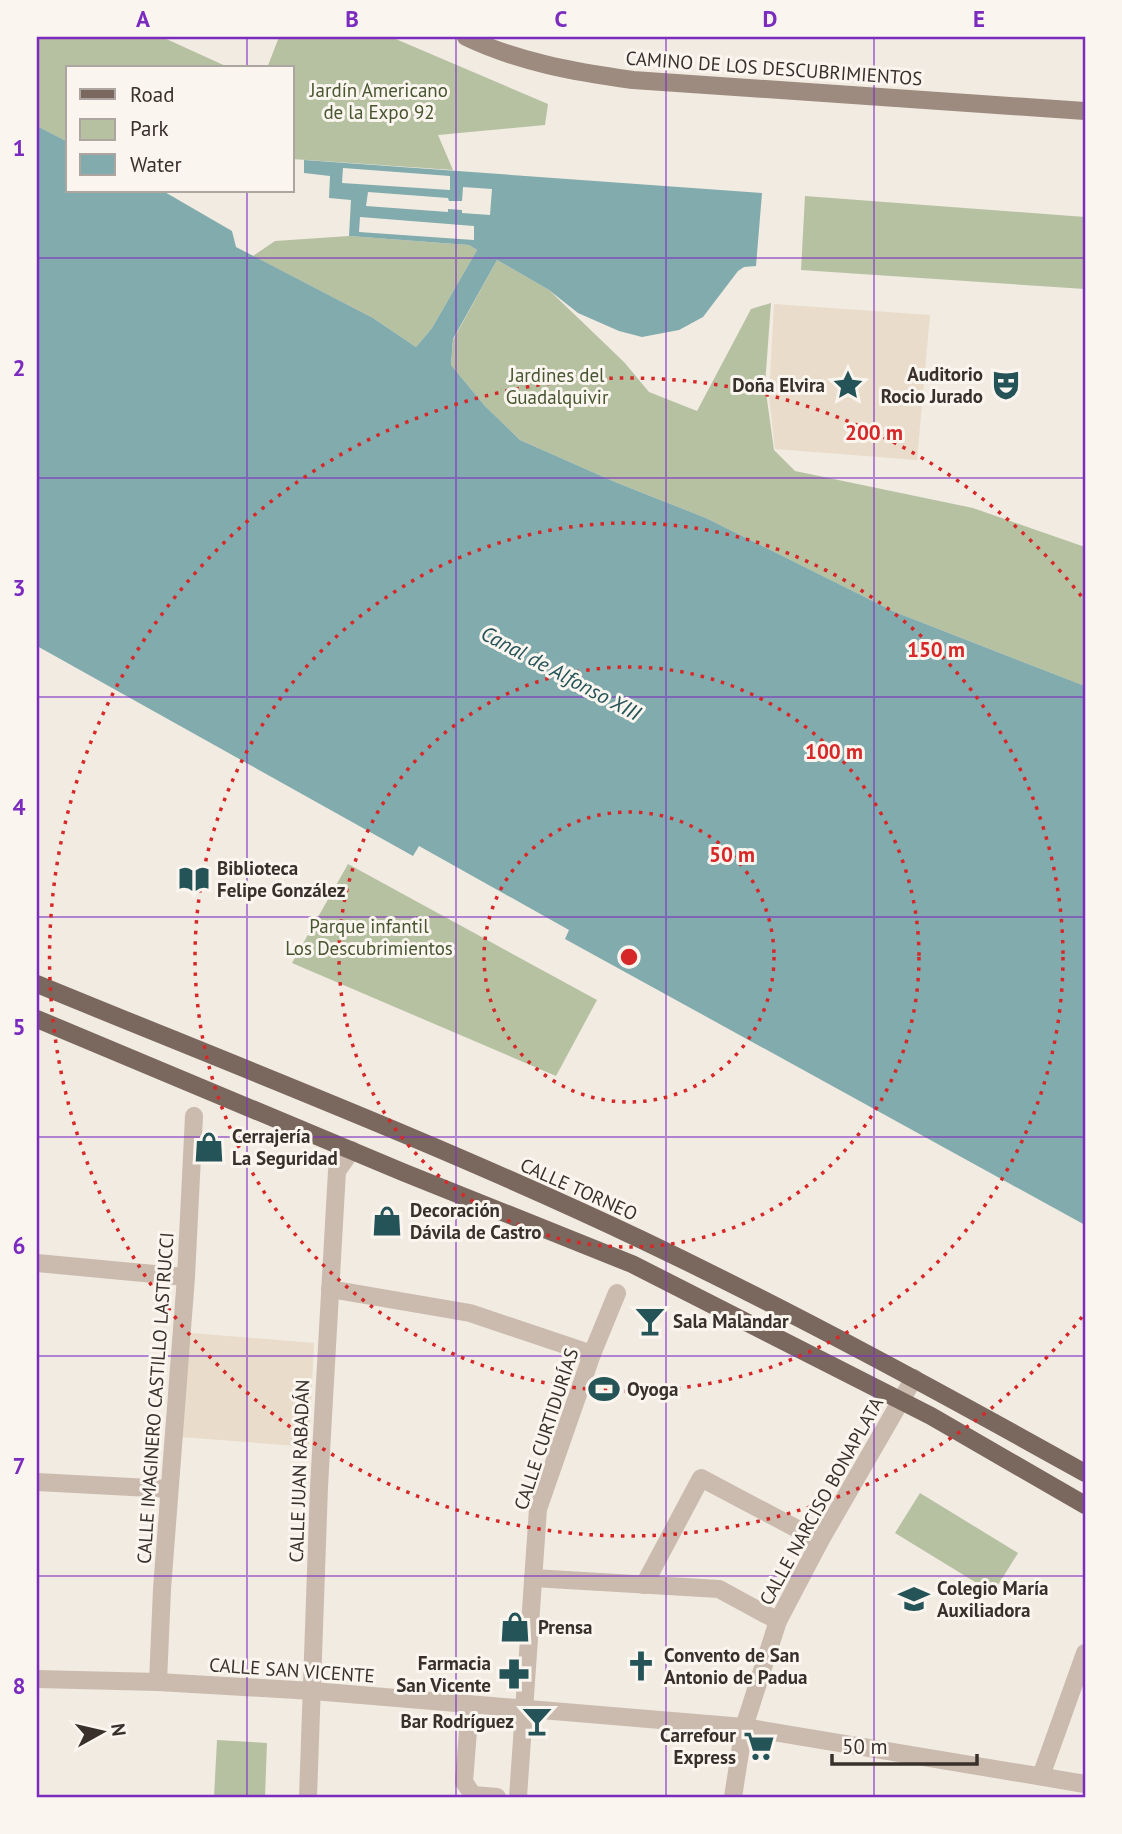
<svg xmlns="http://www.w3.org/2000/svg" width="1122" height="1834" font-family="'PT Sans',sans-serif">
<style>
.green{fill:#b6c1a2}
.plaza{fill:#e9dcca}
.water{fill:#82abad;fill-rule:evenodd}
.lines{fill:none;stroke-linecap:round;stroke-linejoin:round}
.street{stroke:#cabbae;stroke-width:18}
.secondary{stroke:#9d8b7f;stroke-width:18}
.primary{stroke:#7a685e;stroke-width:18}
.grid{fill:none;stroke:#7b2cbf;stroke-width:2;stroke-opacity:0.55}
.ring{fill:none;stroke:#d62828;stroke-width:3.5;stroke-dasharray:3.5 7}
.labels{text-anchor:middle;dominant-baseline:central;stroke-width:6;stroke-linejoin:round;paint-order:stroke}
.street-label{font-size:19px;fill:#39302c;stroke:#faf5ee}
.park-label{font-size:19px;fill:#485631;stroke:#faf5ee}
.poi-label{font-size:19px;font-weight:bold;fill:#39302c;stroke:#faf5ee;text-anchor:start}
.water-label{font-size:21px;font-style:italic;fill:#245458;stroke:#faf5ee}
.centre{fill:#d62828;stroke:#faf5ee;stroke-width:3.5}
.ring-label{font-size:21px;text-anchor:middle;font-weight:bold;fill:#d62828;stroke:#faf5ee;stroke-width:6;stroke-linejoin:round;paint-order:stroke}
.neatline{fill:none;stroke:#7b2cbf;stroke-width:2.5}
.grid-label{font-size:23px;text-anchor:middle;font-weight:bold;fill:#7b2cbf}
</style>
<rect width="100%" height="100%" fill="#f2ebe2"/>
<!-- green -->
<g class="green">
<polygon points="37,37 162,37 230,68 68,68 68,142 37,126"/>
<polygon points="279,37 391,37 548,104 545,125 438,135 453,170 292,159 292,68 267,68"/>
<polygon points="805,196 1085,217 1085,289 801,270"/>
<polygon points="349,236 469,245 477,250 432,328 416,347 373,318 253,256 275,241"/>
<polygon points="497,260 549,290 624,362 649,392 697,411 751,309 771,303 765,385 774,450 795,471 973,508 1085,547 1085,686 895,612 706,518 615,482 520,440 485,406 451,365 453,340"/>
<polygon points="348,864 597,1000 556,1076 292,963"/>
<polygon points="920,1493 1018,1553 993,1593 895,1533"/>
<polygon points="217,1740 267,1743 265,1797 214,1797"/>
</g>
<!-- plaza -->
<g class="plaza">
<polygon points="774,304 930,315 917,460 775,449 769,397"/>
<polygon points="191,1333 314,1343 309,1447 181,1437"/>
</g>
<!-- water -->
<path class="water" d="M37,126L68,142V191H163L232,231L236,247L373,318L416,347L432,328L477,250L469,245L349,236L351,200L329,198L330,176L304,173V160L762,193L756,266L744,267L738,271L703,317L679,330L642,337L619,331L578,313L549,290L497,260L453,339L451,365L485,406L520,440L615,482L706,518L895,612L1085,686V1225L565,939L569,930L419,846L413,856L37,646ZM343,168L450,176V190L342,183ZM463,187L492,189L490,215L462,213V210L448,209V212L366,206L368,192L448,198L449,201H462ZM360,217L474,226V240L359,232Z"/>
<g class="lines">
<!-- street -->
<g class="street">
<polyline points="37,1263 186,1277"/>
<polyline points="330,1289 470,1313 592,1354"/>
<polyline points="37,1482 169,1489"/>
<polyline points="533,1578 719,1589 778,1621"/>
<polyline points="644,1585 701,1478 820,1541"/>
<polyline points="37,1679 158,1682 313,1691 744,1727 1085,1784"/>
<polyline points="158,1682 162,1589 186,1277 194,1116"/>
<polyline points="470,1705 464,1782 473,1795 497,1797"/>
<polyline points="1041,1776 1085,1653"/>
<polyline points="308,1797 319,1487 337,1171 352,1150"/>
<polyline points="518,1797 538,1509 592,1354 617,1293"/>
<polyline points="733,1797 744,1727 778,1621 820,1541 914,1378"/>
</g>
<!-- secondary -->
<path class="secondary" d="M466,37C518,62 575,72 633,80L1085,111"/>
<!-- primary -->
<g class="primary">
<path d="M37,984C239,1067 444,1146 642,1240C793,1312 940,1392 1085,1473"/>
<polyline points="37,1019 405,1173 632,1264 931,1416 1085,1505"/>
</g>
</g>
<!-- grid -->
<path class="grid" d="M247,37V68M456,37V1797M666,37V1797M874,37V1797M247,191V1797M37,258H1085M37,478H1085M37,697H1085M37,917H1085M37,1137H1085M37,1356H1085M37,1576H1085"/>
<!-- distance rings -->
<g class="ring">
<circle cx="629" cy="957" r="145"/>
<circle cx="629" cy="957" r="290"/>
<circle cx="629" cy="957" r="434"/>
<path d="M1082 1317A579 579 0 1 1 1082 597"/>
</g>
<!-- icons -->
<defs>
<g id="sight-bare" transform="scale(2.415)"><path d="M0-6L1.8-2.2L6-1.7L2.9 1.2L3.7 5.4L0 3.3L-3.7 5.4L-2.9 1.2L-6-1.7L-1.8-2.2Z" fill="#245458" stroke="#faf5ee" stroke-width="2.5" paint-order="stroke"/></g>
<g id="theatre-bare" transform="scale(2.415)"><path d="M-5-5.5Q0-4 5-5.5V0Q5 5 0 6Q-5 5-5 0ZM-3.3-2.5H-1v1.5H-3.3ZM1-2.5H3.3v1.5H1ZM-2.8 1Q0 5.5 2.8 1Z" fill="#245458" stroke="#faf5ee" stroke-width="2.5" paint-order="stroke"/></g>
<g id="library-bare" transform="scale(2.415)"><path d="M-6-4Q-3-5.5-.7-3.5V5Q-3 3-6 4ZM6-4Q3-5.5 .7-3.5V5Q3 3 6 4Z" fill="#245458" stroke="#faf5ee" stroke-width="2.5" paint-order="stroke"/></g>
<g id="shop-bare" transform="scale(2.415)"><path d="M-5-2.5h2.3a2.7 3.5 0 0 1 5.4 0H5L5.5 6h-11ZM-1.5-2.5h3a1.5 2.3 0 0 0-3 0Z" fill="#245458" stroke="#faf5ee" stroke-width="2.5" paint-order="stroke"/></g>
<g id="bar-bare" transform="scale(2.415)"><path d="M-6-5H6L.8 .8V4.5H3.5V6h-7V4.5H-.8V.8Z" fill="#245458" stroke="#faf5ee" stroke-width="2.5" paint-order="stroke"/></g>
<g id="stadium-bare" transform="scale(2.415)"><path d="M0-5a6.5 5 0 1 0 0 10a6.5 5 0 1 0 0-10ZM-3.5-1.8h7v3.6h-7Z" fill="#245458" stroke="#faf5ee" stroke-width="2.5" paint-order="stroke"/></g>
<g id="school-bare" transform="scale(2.415)"><path d="M0-5L7-2L0 1L-7-2ZM-4 1L0 2.5L4 1V4Q0 6-4 4Z" fill="#245458" stroke="#faf5ee" stroke-width="2.5" paint-order="stroke"/></g>
<g id="church-bare" transform="scale(2.415)"><path d="M-1.2-6h2.4v3.5h3.3v2.4h-3.3V6h-2.4V-.1h-3.3v-2.4h3.3Z" fill="#245458" stroke="#faf5ee" stroke-width="2.5" paint-order="stroke"/></g>
<g id="pharmacy-bare" transform="scale(2.415)"><path d="M-2-6h4v4h4v4h-4v4h-4v-4h-4v-4h4Z" fill="#245458" stroke="#faf5ee" stroke-width="2.5" paint-order="stroke"/></g>
<g id="supermarket-bare" transform="scale(2.415)"><path d="M-6-5.5h2.5l.6 2H6L4.5 2H-2.5L-4.4-4H-6ZM-1.5 3.2a1.3 1.3 0 1 0 .1 0ZM3 3.2a1.3 1.3 0 1 0 .1 0Z" fill="#245458" stroke="#faf5ee" stroke-width="2.5" paint-order="stroke"/></g>
</defs>
<g fill-rule="evenodd">
<use href="#sight-bare" x="848" y="385"/>
<use href="#theatre-bare" x="1006" y="385"/>
<use href="#library-bare" x="194" y="879"/>
<use href="#shop-bare" x="209" y="1147"/>
<use href="#shop-bare" x="387" y="1221"/>
<use href="#bar-bare" x="650" y="1321"/>
<use href="#stadium-bare" x="604" y="1389"/>
<use href="#school-bare" x="914" y="1599"/>
<use href="#shop-bare" x="515" y="1627"/>
<use href="#church-bare" x="641" y="1666"/>
<use href="#pharmacy-bare" x="514" y="1674"/>
<use href="#bar-bare" x="537" y="1721"/>
<use href="#supermarket-bare" x="759" y="1746"/>
</g>
<g class="labels">
<!-- street labels -->
<g class="street-label">
<text transform="translate(774 68) rotate(4)">CAMINO DE LOS DESCUBRIMIENTOS</text>
<text transform="translate(579 1189) rotate(24)">CALLE TORNEO</text>
<text transform="translate(155 1398) rotate(-86)">CALLE IMAGINERO CASTILLO LASTRUCCI</text>
<text transform="translate(546 1429) rotate(-72)">CALLE CURTIDURÍAS</text>
<text transform="translate(299 1471) rotate(-88)">CALLE JUAN RABADÁN</text>
<text transform="translate(821 1501) rotate(-61)">CALLE NARCISO BONAPLATA</text>
<text transform="translate(292 1670) rotate(4)">CALLE SAN VICENTE</text>
</g>
<!-- park labels -->
<g class="park-label">
<text x="379" y="90">Jardín Americano<tspan x="379" dy="22">de la Expo 92</tspan></text>
<text x="557" y="375">Jardines del<tspan x="557" dy="22">Guadalquivir</tspan></text>
<text x="369" y="926">Parque infantil<tspan x="369" dy="22">Los Descubrimientos</tspan></text>
</g>
<!-- poi labels -->
<g class="poi-label">
<text x="983" y="374" text-anchor="end">Auditorio<tspan x="983" dy="22">Rocio Jurado</tspan></text>
<text x="825" y="385" text-anchor="end">Doña Elvira</text>
<text x="217" y="868">Biblioteca<tspan x="217" dy="22">Felipe González</tspan></text>
<text x="232" y="1136">Cerrajería<tspan x="232" dy="22">La Seguridad</tspan></text>
<text x="410" y="1210">Decoración<tspan x="410" dy="22">Dávila de Castro</tspan></text>
<text x="673" y="1321">Sala Malandar</text>
<text x="627" y="1389">Oyoga</text>
<text x="937" y="1588">Colegio María<tspan x="937" dy="22">Auxiliadora</tspan></text>
<text x="538" y="1627">Prensa</text>
<text x="664" y="1655">Convento de San<tspan x="664" dy="22">Antonio de Padua</tspan></text>
<text x="491" y="1663" text-anchor="end">Farmacia<tspan x="491" dy="22">San Vicente</tspan></text>
<text x="514" y="1721" text-anchor="end">Bar Rodríguez</text>
<text x="736" y="1735" text-anchor="end">Carrefour<tspan x="736" dy="22">Express</tspan></text>
</g>
<!-- water labels -->
<g class="water-label">
<text transform="translate(561 673) rotate(28)">Canal de Alfonso XIII</text>
</g>
</g>
<circle cx="629" cy="957" r="10" class="centre"/>
<g class="ring-label">
<text x="874" y="440">200 m</text>
<text x="936" y="657">150 m</text>
<text x="834" y="759">100 m</text>
<text x="732" y="862">50 m</text>
</g>
<!-- border -->
<rect width="1122" height="1834" fill="none" stroke="#faf5ee" stroke-width="77"/>
<!-- legend -->
<rect x="66" y="66" width="228" height="126" fill="#faf5ee" stroke="#ada6a0" stroke-width="2"/>
<rect x="80" y="89" width="35" height="10" fill="#7a685e" stroke="#ada6a0" stroke-width="2"/>
<text x="130" y="102" font-size="21" fill="#39302c">Road</text>
<rect x="80" y="119" width="35" height="21" fill="#b6c1a2" stroke="#ada6a0" stroke-width="2"/>
<text x="130" y="136" font-size="21" fill="#39302c">Park</text>
<rect x="80" y="154" width="35" height="21" fill="#82abad" stroke="#ada6a0" stroke-width="2"/>
<text x="130" y="172" font-size="21" fill="#39302c">Water</text>
<!-- north arrow -->
<g transform="translate(102 1732) rotate(82)" stroke="#faf5ee" stroke-width="5" paint-order="stroke">
<path d="M0-5L12 26L0 18L-12 26Z" fill="#39302c"/>
<text y="-10" font-size="19" font-weight="bold" text-anchor="middle" fill="#39302c">N</text>
</g>
<!-- scale -->
<path d="M832 1754v10h145v-10" fill="none" stroke="#39302c" stroke-width="3.5"/>
<text x="842" y="1754" font-size="21" fill="#39302c" stroke="#faf5ee" stroke-width="5" paint-order="stroke">50 m</text>
<rect x="38" y="38" width="1046" height="1758" class="neatline"/>
<g class="grid-label">
<text x="143" y="27">A</text>
<text x="352" y="27">B</text>
<text x="561" y="27">C</text>
<text x="770" y="27">D</text>
<text x="979" y="27">E</text>
<text x="19" y="156">1</text>
<text x="19" y="376">2</text>
<text x="19" y="596">3</text>
<text x="19" y="815">4</text>
<text x="19" y="1035">5</text>
<text x="19" y="1254">6</text>
<text x="19" y="1474">7</text>
<text x="19" y="1694">8</text>
</g>
</svg>
